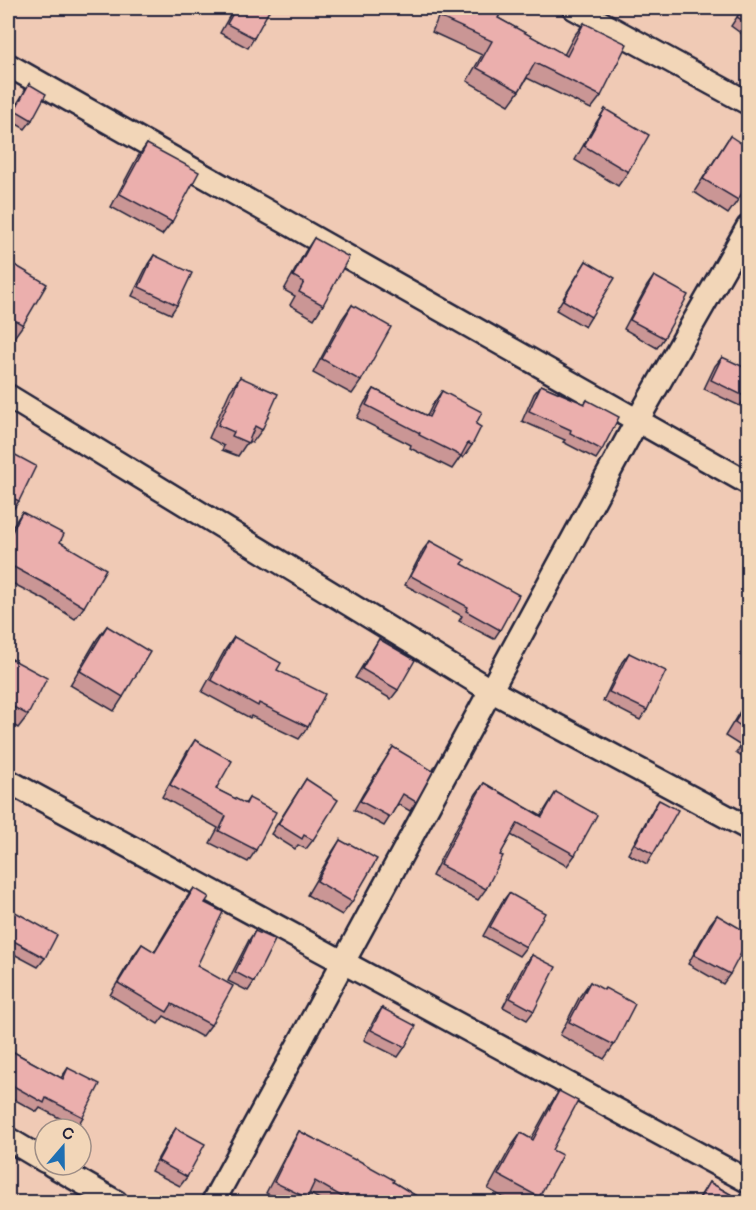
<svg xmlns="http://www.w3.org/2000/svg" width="756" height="1210" font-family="'Balsamiq Sans',sans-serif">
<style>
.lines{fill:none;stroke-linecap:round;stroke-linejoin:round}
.minor-casing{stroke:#22223b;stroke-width:27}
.minor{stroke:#f2d6b8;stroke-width:22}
.wall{fill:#ca9695;stroke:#22223b;stroke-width:1.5}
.building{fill:#ebafad;stroke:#22223b;stroke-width:1.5}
</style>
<rect width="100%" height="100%" fill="#f0cab5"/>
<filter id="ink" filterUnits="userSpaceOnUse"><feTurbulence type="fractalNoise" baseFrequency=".0167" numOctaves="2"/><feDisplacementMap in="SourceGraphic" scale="12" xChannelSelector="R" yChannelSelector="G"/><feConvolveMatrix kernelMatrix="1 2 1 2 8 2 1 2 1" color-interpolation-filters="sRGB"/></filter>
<g filter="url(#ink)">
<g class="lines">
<!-- minor casing -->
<g class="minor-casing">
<g id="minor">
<polyline points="574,8 748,103"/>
<polyline points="8,65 748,483"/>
<polyline points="8,396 490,690 748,828"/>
<polyline points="8,781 748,1181"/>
<polyline points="8,1139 45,1161"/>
<polyline points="52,1165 116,1202"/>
<polyline points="213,1202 637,421 748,227"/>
</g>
</g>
<!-- minor -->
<use href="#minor" class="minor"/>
</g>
<!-- wall -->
<g class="wall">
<polygon points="234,8 268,8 254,38 248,48 220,33"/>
<polygon points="442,8 503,8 498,18 564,55 574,36 584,23 601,96 591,109 527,78 519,91 509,105 467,81 482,55 432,32"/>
<polygon points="743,8 748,8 748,34 746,37 731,26"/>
<polygon points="29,84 32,120 25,129 8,119"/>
<polygon points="605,109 628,172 618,186 575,160 596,123"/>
<polygon points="730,136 738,200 728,214 694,192"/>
<polygon points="147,144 172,222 162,235 111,207 137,158"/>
<polygon points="314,238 323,305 314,319 290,305 295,296 284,290 305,252"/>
<polygon points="154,255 177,305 171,314 132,296 148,264"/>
<polygon points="8,261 23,325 13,339 8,335"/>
<polygon points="586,261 591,317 585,327 556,310"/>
<polygon points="654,276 664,338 657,348 624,329 647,286"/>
<polygon points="352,305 361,381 352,394 313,373 342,319"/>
<polygon points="722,357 746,397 740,406 704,389 715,366"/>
<polygon points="240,377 262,430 252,443 248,441 238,456 222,450 224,446 209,438 230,391"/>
<polygon points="541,385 584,404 587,400 602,450 596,459 563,442 565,440 522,421 534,394"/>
<polygon points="374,389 427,416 433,404 442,391 476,424 472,445 463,458 461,456 452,469 410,448 411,445 357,418 365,402"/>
<polygon points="8,451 19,501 12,511 8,508"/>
<polygon points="22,512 60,542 84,607 75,619 45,600 8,581 8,536 14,524"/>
<polygon points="430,541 462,564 500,630 494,639 459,621 462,616 405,585 423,550"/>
<polygon points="107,626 123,697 114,711 70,685 97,639"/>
<polygon points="234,637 277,670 308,727 299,739 251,716 250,718 202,692 225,650"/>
<polygon points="379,639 398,690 391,699 355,678"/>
<polygon points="629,653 647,710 640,720 603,701 622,662"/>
<polygon points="8,657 28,715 18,728 8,722"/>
<polygon points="748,698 748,761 736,753 741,746 725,736"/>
<polygon points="195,740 216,789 245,804 249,798 256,850 248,862 210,843 218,828 162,797 187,752"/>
<polygon points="393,747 416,802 410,811 398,804 384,826 354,810 363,794"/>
<polygon points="306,779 313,840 306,849 298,845 295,849 271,834"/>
<polygon points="484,783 541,816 556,792 575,855 567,866 511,835 500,855 486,889 478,900 432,876 456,829 476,794"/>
<polygon points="659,800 653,854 647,864 628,854 653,809"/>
<polygon points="340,840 352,902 342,915 307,895 331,854"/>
<polygon points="194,888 205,903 197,966 211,1025 202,1037 164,1016 158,1024 110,995 133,956 142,944 154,952 185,900"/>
<polygon points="509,893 526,947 519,956 483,936 502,902"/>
<polygon points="8,908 45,958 38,967 8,951"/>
<polygon points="717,915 730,974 723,984 688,964 710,924"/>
<polygon points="255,931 254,982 248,991 228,981 249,940"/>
<polygon points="532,955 534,1011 527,1020 503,1007 525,964"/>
<polygon points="590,982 614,1045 604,1059 560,1035 580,996"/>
<polygon points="382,1008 405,1047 398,1057 364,1040 375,1018"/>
<polygon points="8,1049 61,1078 68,1068 83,1117 77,1127 40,1108 37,1112 8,1096"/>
<polygon points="559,1091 552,1150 539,1197 535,1203 513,1203 488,1189 511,1147 521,1133 531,1139 550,1105"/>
<polygon points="176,1128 187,1177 180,1186 151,1171 170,1137"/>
<polygon points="299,1131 393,1182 428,1203 326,1203 309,1193 304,1203 286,1203 266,1193 292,1143"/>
<polygon points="709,1182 746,1203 696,1203"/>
</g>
<!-- building -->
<g class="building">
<polygon points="236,8 268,8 270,9 254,38 227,24"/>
<polygon points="446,8 503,8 498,18 567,56 584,23 627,44 601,96 535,63 519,91 477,68 492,41 441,18"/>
<polygon points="743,8 748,8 748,24 737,17"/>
<polygon points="29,84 46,94 32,120 15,110"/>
<polygon points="605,109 649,135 628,172 584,146"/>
<polygon points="730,136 748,148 748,183 738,200 703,179"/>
<polygon points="147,144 199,172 172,222 120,194"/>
<polygon points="314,238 349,257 323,305 299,292 304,282 293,276"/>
<polygon points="154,255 192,273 177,305 139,287"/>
<polygon points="8,261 47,284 23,325 10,317 8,321"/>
<polygon points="586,261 615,278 591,317 563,300"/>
<polygon points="654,276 688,295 664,338 630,320"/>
<polygon points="352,305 391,327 361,381 322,359"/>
<polygon points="722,357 748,369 748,392 746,397 711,380"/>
<polygon points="240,377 278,394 262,430 255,426 248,443 232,436 234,432 218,425"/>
<polygon points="541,385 585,404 587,400 619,417 602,450 570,433 571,430 529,411"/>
<polygon points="374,389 429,417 442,391 482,412 476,424 481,427 472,445 468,443 461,456 419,435 420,433 366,405"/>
<polygon points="8,451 36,466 19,501 8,496"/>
<polygon points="22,512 64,534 60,542 106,569 84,607 53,588 8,564 8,540"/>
<polygon points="430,541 465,560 462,564 519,595 500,630 466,611 468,607 411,576"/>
<polygon points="107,626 150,652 123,697 80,671"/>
<polygon points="234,637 281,663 277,670 325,694 308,727 259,703 258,706 211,680"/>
<polygon points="379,639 415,660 398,690 362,669"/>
<polygon points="629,653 666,671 647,710 609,692"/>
<polygon points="8,657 47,678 28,715 8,704"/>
<polygon points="748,700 748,731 735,722"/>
<polygon points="195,740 232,761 216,789 246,804 249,798 276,812 256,850 219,831 226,816 170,785"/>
<polygon points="393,747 433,771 416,802 403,794 390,817 360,801"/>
<polygon points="306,779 338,800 313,840 304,835 302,839 278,824"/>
<polygon points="484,783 542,817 556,792 597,815 575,855 518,823 500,855 503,856 486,889 440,865 464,818"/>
<polygon points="659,800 678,810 653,854 635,844"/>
<polygon points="340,840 349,845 350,844 377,859 352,902 317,881"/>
<polygon points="194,888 209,897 205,903 223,912 197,966 233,986 211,1025 172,1004 167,1012 118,983 142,944 155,952"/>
<polygon points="509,893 545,913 526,947 490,927"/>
<polygon points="8,908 57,935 45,958 8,938"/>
<polygon points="717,915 748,933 748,940 730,974 694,955"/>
<polygon points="255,931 275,940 254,982 235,972"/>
<polygon points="532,955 556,967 534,1011 510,998"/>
<polygon points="590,982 604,990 605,988 635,1004 614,1045 569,1022"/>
<polygon points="382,1008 416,1026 405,1047 371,1030"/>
<polygon points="8,1020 12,1022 8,1029"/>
<polygon points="8,1049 63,1079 68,1068 100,1084 83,1117 46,1098 44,1103 8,1083 8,1079 9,1075 8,1074"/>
<polygon points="559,1091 578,1101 552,1150 562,1155 539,1197 498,1175 521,1133 533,1140"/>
<polygon points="176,1128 205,1144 187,1177 158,1161"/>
<polygon points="299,1131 355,1160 356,1159 394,1180 393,1182 428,1203 353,1203 315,1181 307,1198 274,1182"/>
<polygon points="709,1182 746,1203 697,1203"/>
</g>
</g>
<!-- margin -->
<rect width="756" height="1210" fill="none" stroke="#f2d6b8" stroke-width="30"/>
<rect x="15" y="15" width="726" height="1180" fill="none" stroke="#22223b" stroke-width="2" filter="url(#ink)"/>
<!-- north arrow -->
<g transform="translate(63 1147) rotate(20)"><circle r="28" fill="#f2d6b8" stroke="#9f8e86" stroke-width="1.5"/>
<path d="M0-4.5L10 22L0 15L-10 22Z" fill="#1f6fb2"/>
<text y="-9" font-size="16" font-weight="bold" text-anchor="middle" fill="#22223b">С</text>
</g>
</svg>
